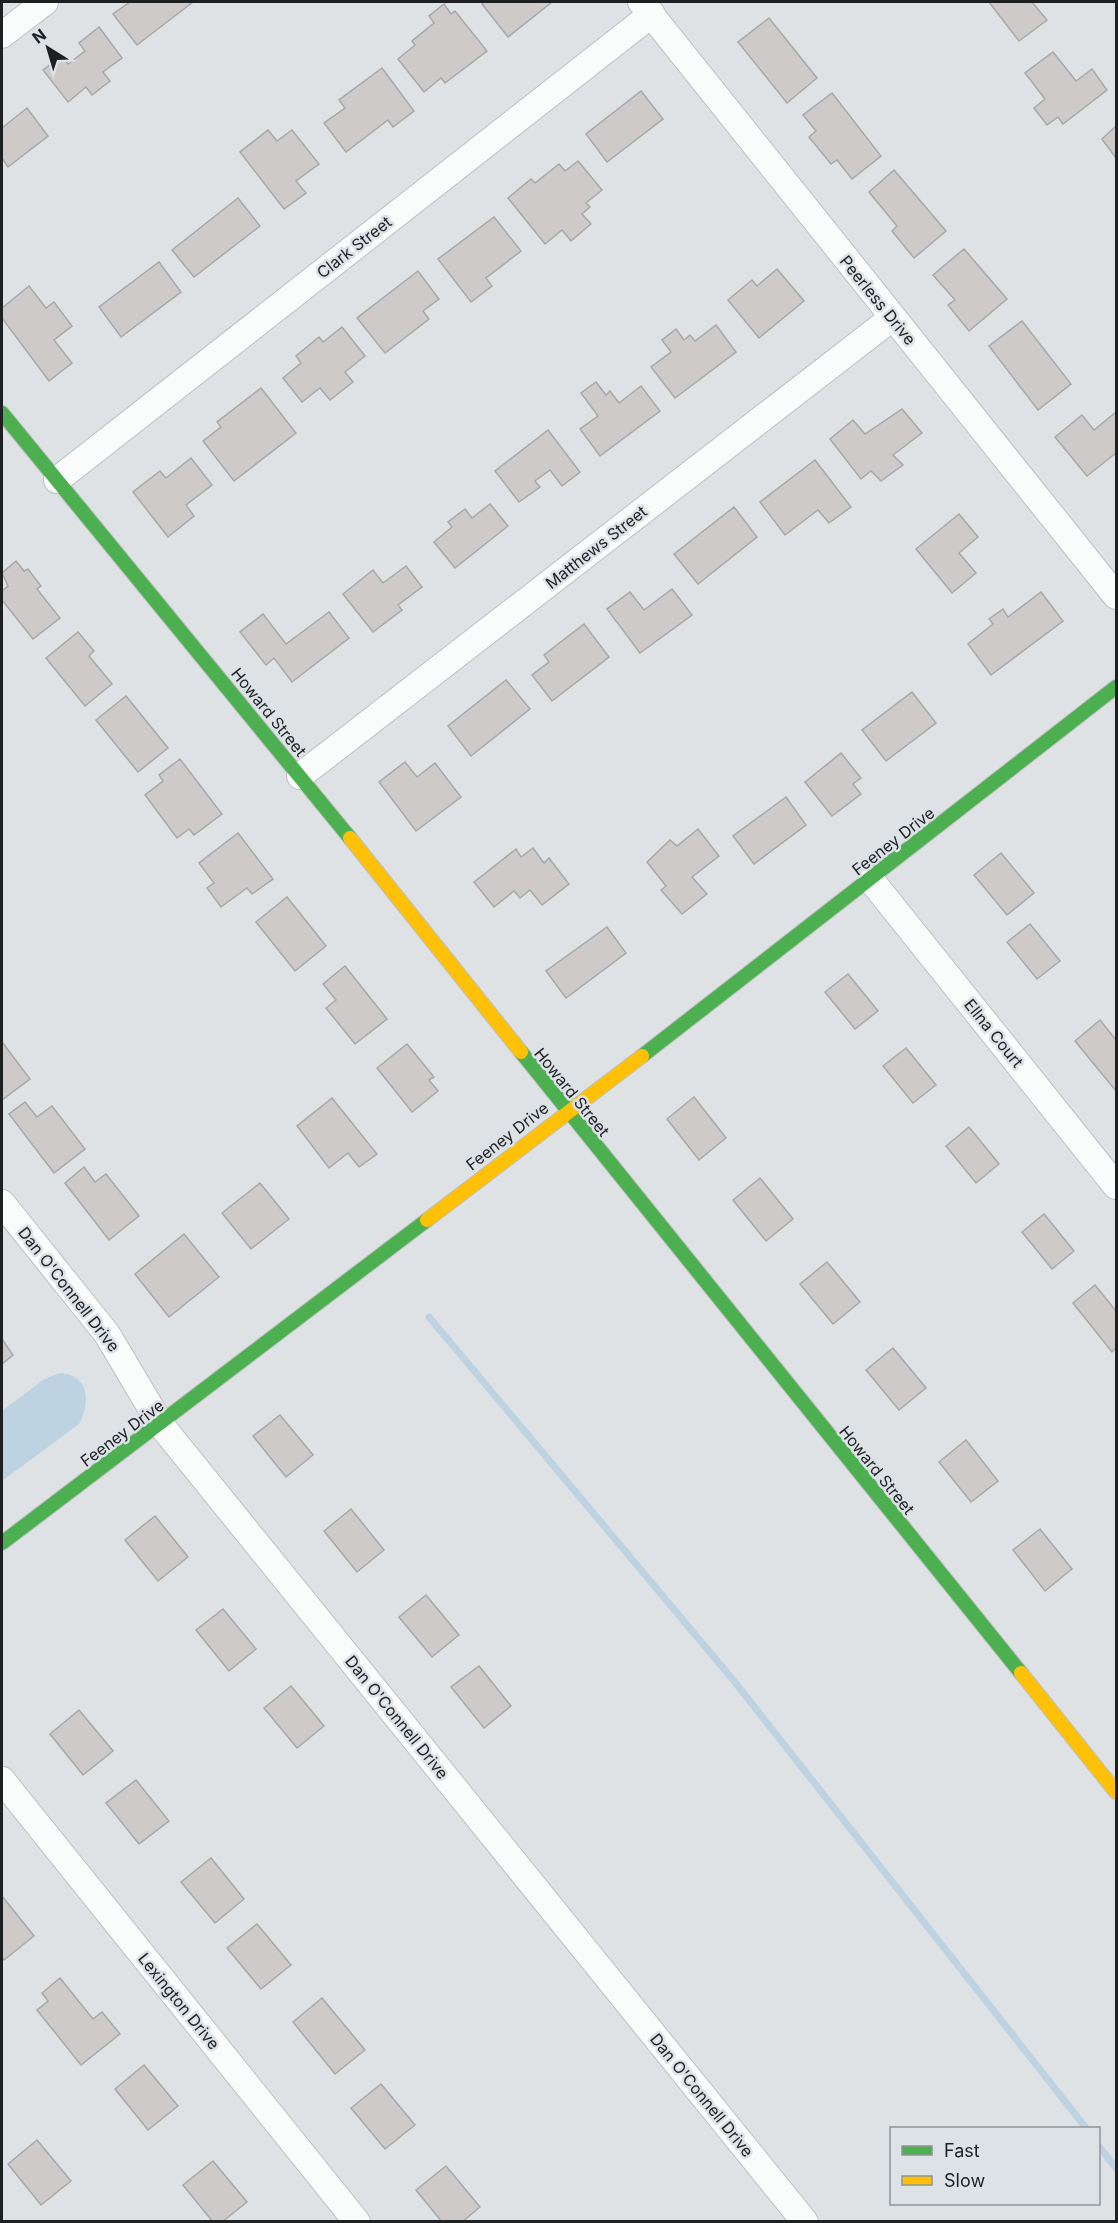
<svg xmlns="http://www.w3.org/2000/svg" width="1118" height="2223" font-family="Inter,sans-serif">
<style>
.water{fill:#bdd3e1}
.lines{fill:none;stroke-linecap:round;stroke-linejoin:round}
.stream{stroke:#bdd3e1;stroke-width:7}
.building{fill:#cecac9;stroke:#a7a8a9;stroke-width:1.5}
.street-casing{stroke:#bdbfc2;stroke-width:28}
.fast-casing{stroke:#bdbfc2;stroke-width:16}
.slow-casing{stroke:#bdbfc2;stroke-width:16}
.street{stroke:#fafbfb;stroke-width:26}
.fast{stroke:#4caf50;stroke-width:14}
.slow{stroke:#ffc107;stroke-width:14}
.labels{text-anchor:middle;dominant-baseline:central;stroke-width:5;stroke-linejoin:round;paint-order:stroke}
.street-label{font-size:16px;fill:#1d1f21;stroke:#dde2e7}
</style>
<rect width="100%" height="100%" fill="#dfe2e5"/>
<!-- water -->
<path class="water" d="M59,1373C89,1374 91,1402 79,1424L2,1481V1411L43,1380Z"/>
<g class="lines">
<!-- stream -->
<g class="stream">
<polyline points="429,1317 734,1681 1086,2128"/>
<polyline points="1098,2145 1116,2168"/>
</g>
</g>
<!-- building -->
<g class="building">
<polygon points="130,2 193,2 137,45 113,14"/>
<polygon points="484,2 552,2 508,37 482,4"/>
<polygon points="989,2 1032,2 1047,20 1019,41"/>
<polygon points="444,4 451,14 455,11 487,51 445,83 441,78 424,92 398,59 415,45 412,41 434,23 429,16"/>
<polygon points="769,18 817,78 787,103 738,42"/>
<polygon points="99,27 122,58 103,72 110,81 92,95 86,87 68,102 43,70 62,56 68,64 85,51 79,43"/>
<polygon points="1053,52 1076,81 1092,69 1107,90 1063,124 1058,117 1047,125 1034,108 1045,99 1025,73"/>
<polygon points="382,68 414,111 393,127 388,120 346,152 324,123 345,108 339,100"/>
<polygon points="641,91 663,119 607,162 586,134"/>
<polygon points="832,93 881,156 852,179 837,160 831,164 809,137 816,131 803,115"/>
<polygon points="27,108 48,136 8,167 2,158 2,128"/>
<polygon points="1116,126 1116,158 1102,139"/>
<polygon points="268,130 277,141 292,130 319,164 296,181 306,193 284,209 240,152"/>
<polygon points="578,161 602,190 586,203 590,207 582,214 591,224 571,241 562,230 545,244 508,198 531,179 535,183 559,164 565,171"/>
<polygon points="894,170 946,231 914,258 892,231 897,226 869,192"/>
<polygon points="238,198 260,226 194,277 172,250"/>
<polygon points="494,217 521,251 486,278 492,286 471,302 438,259"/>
<polygon points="964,249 1007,299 969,331 948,305 955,300 933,275"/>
<polygon points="159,262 181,292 121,337 99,307"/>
<polygon points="777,269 804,301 759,338 728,300 752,280 757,286"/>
<polygon points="418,271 439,299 423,311 429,319 385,353 357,318"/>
<polygon points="29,286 46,308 54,302 72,326 54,340 72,363 49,381 2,318 2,308"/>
<polygon points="1022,321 1071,384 1038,410 989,346"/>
<polygon points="716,325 736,352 675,398 651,367 671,352 662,340 676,329 684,340 690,335 695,341"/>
<polygon points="342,327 365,356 345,372 353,382 330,400 320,388 302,402 283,378 301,363 296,356 319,337 323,342"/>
<polygon points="596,382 606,395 610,391 619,403 641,386 660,411 600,456 580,429 598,416 581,393"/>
<polygon points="261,388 296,433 234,481 203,441 221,427 217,422"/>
<polygon points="902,409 922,433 893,455 903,465 881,481 871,471 861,479 830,439 853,420 865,434"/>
<polygon points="1116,412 1116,453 1087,476 1055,437 1082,415 1094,430"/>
<polygon points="548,430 580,472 562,486 550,470 535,481 540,487 519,502 495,471"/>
<polygon points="191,458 212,485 186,505 194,516 168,537 133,492 160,471 166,478"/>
<polygon points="815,460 851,507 829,523 818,510 785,535 760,502"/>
<polygon points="490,504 508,526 455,568 434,542 452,527 448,522 465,509 472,518"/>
<polygon points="734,507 757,537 698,584 674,554"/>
<polygon points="959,514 978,537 959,553 976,573 952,593 916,549"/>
<polygon points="16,561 24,571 28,569 41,586 37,589 60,618 33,639 2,600 2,591 8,586 2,573"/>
<polygon points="406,566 422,587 398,605 402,610 373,632 343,594 373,570 383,583"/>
<polygon points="672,589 692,615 640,653 607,609 630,592 644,610"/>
<polygon points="1041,592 1063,621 991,675 968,644 993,624 989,619 1003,609 1008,617"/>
<polygon points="329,612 349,638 292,682 274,658 266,665 240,632 263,614 286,644"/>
<polygon points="584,624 609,657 552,701 532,675 549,662 544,655"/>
<polygon points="78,632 94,651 89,656 112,684 85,706 46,658"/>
<polygon points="506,680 530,709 471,756 448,726"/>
<polygon points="912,692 936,723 886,761 862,730"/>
<polygon points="126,696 168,748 138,772 96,720"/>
<polygon points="841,753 861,778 853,784 861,794 832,816 805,782"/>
<polygon points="180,759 222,814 194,835 189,829 177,838 145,795 163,781 159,775"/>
<polygon points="405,762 417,777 435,763 461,797 416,831 379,782"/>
<polygon points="786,797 806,825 754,864 733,836"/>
<polygon points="698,829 719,856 692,877 707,894 682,914 661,890 666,886 647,862 670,840 677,846"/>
<polygon points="238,833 273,879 252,894 247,888 221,907 207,888 214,883 199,863"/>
<polygon points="533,848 544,863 549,858 569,884 542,905 530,890 520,898 514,891 494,907 474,882 516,849 521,857"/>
<polygon points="1001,853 1034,893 1007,915 974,875"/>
<polygon points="287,897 326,946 295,971 256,922"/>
<polygon points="1030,924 1060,961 1037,979 1007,942"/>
<polygon points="607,927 626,953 566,998 546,971"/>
<polygon points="345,966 387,1019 355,1044 326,1008 336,1000 323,984"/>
<polygon points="848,974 878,1011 855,1029 825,992"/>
<polygon points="1100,1020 1116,1040 1116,1091 1075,1041"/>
<polygon points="2,1042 30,1079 2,1100"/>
<polygon points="407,1044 434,1077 429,1080 438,1091 412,1112 377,1068"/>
<polygon points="906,1048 936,1085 913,1103 883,1066"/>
<polygon points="694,1097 726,1138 699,1160 667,1119"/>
<polygon points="332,1098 377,1154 359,1167 348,1153 329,1168 297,1126"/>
<polygon points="25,1102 37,1117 52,1106 85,1149 54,1173 9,1114"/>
<polygon points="969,1127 999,1164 976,1183 946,1146"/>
<polygon points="84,1167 95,1182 106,1174 139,1216 109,1240 65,1183"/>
<polygon points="760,1178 793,1219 766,1241 733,1200"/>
<polygon points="260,1183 289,1219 251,1249 222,1213"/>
<polygon points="1044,1214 1074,1251 1052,1269 1022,1232"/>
<polygon points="184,1234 219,1277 169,1317 135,1274"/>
<polygon points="827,1262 860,1302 833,1324 800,1284"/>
<polygon points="1095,1285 1116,1311 1116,1348 1112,1352 1073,1303"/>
<polygon points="2,1339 13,1355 2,1364"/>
<polygon points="893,1348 926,1388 899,1410 866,1370"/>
<polygon points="280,1415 313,1455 286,1477 253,1436"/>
<polygon points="966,1440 998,1481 971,1502 939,1462"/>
<polygon points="351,1509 384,1550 357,1572 324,1531"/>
<polygon points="155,1516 188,1557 158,1581 125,1540"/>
<polygon points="1040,1529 1072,1569 1045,1591 1013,1550"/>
<polygon points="426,1595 459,1635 432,1657 399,1617"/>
<polygon points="223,1609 256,1649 229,1671 196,1630"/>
<polygon points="479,1666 511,1706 484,1728 451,1687"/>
<polygon points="291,1686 324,1726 297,1748 264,1708"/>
<polygon points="79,1710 113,1751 83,1775 50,1734"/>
<polygon points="136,1780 169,1821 139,1844 106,1803"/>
<polygon points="211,1858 244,1899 215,1923 181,1882"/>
<polygon points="2,1896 34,1936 4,1960 2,1957"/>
<polygon points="257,1924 291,1965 261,1989 227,1948"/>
<polygon points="60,1978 93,2019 102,2012 120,2034 81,2065 37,2010 48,2001 42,1993"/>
<polygon points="322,1998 365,2050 335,2074 293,2022"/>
<polygon points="144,2065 178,2106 148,2130 115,2089"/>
<polygon points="381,2084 415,2125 385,2149 351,2108"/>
<polygon points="37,2140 71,2181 41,2205 8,2164"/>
<polygon points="213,2161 247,2202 222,2222 213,2222 183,2185"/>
<polygon points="446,2166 480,2207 462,2222 442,2222 416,2190"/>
</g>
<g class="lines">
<!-- street casing -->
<g class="street-casing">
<g id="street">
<polyline points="641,2 1116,596"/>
<polyline points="2,35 45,2"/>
<polyline points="57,480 652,14"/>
<polyline points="300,776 892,318"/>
<polyline points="871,880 1116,1186"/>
<polyline points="2,1203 107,1334 161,1425 805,2222"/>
<polyline points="2,1780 357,2222"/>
</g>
</g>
<!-- fast casing -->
<g class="fast-casing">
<g id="fast">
<polyline points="2,413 350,838"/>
<polyline points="521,1052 1021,1673"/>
<polyline points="642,1056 1116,687"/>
<polyline points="2,1543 427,1220"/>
</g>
</g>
<!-- slow casing -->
<g class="slow-casing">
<g id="slow">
<polyline points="350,838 521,1052"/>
<polyline points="427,1220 642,1056"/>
<polyline points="1021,1673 1116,1792"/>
</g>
</g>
<!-- street -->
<use href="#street" class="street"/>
<!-- fast -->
<use href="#fast" class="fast"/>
<!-- slow -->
<use href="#slow" class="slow"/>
</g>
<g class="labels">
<!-- street labels -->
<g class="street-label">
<text transform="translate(354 247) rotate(-38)">Clark Street</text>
<text transform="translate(878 300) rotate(51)">Peerless Drive</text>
<text transform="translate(596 547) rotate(-38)">Matthews Street</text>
<text transform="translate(269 712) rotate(51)">Howard Street</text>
<text transform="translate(893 841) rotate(-38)">Feeney Drive</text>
<text transform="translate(994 1033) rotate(51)">Ellna Court</text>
<text transform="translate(572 1092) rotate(51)">Howard Street</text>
<text transform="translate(507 1136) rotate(-38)">Feeney Drive</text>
<text transform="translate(69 1289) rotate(52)">Dan O'Connell Drive</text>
<text transform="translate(122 1433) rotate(-37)">Feeney Drive</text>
<text transform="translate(877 1470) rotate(51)">Howard Street</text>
<text transform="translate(397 1717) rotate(51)">Dan O'Connell Drive</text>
<text transform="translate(179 2001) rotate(51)">Lexington Drive</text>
<text transform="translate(702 2095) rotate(51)">Dan O'Connell Drive</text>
</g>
</g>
<!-- border -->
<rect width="1118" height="2223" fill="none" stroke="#1d1f21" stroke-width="6"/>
<!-- legend -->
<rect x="890" y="2127" width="210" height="78" fill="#dde2e7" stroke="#909498" stroke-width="1.5"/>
<rect x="902" y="2146" width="30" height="9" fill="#4caf50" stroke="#909498" stroke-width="1.5"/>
<text x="944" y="2157" font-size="18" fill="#1d1f21">Fast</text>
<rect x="902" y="2176" width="30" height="9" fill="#ffc107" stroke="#909498" stroke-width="1.5"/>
<text x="944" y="2187" font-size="18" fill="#1d1f21">Slow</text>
<!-- north arrow -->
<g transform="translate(48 48) rotate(323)" stroke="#dde2e7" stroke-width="4.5" paint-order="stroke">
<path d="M0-4.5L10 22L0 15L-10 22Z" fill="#1d1f21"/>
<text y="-9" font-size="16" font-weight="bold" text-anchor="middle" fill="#1d1f21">N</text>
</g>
</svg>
